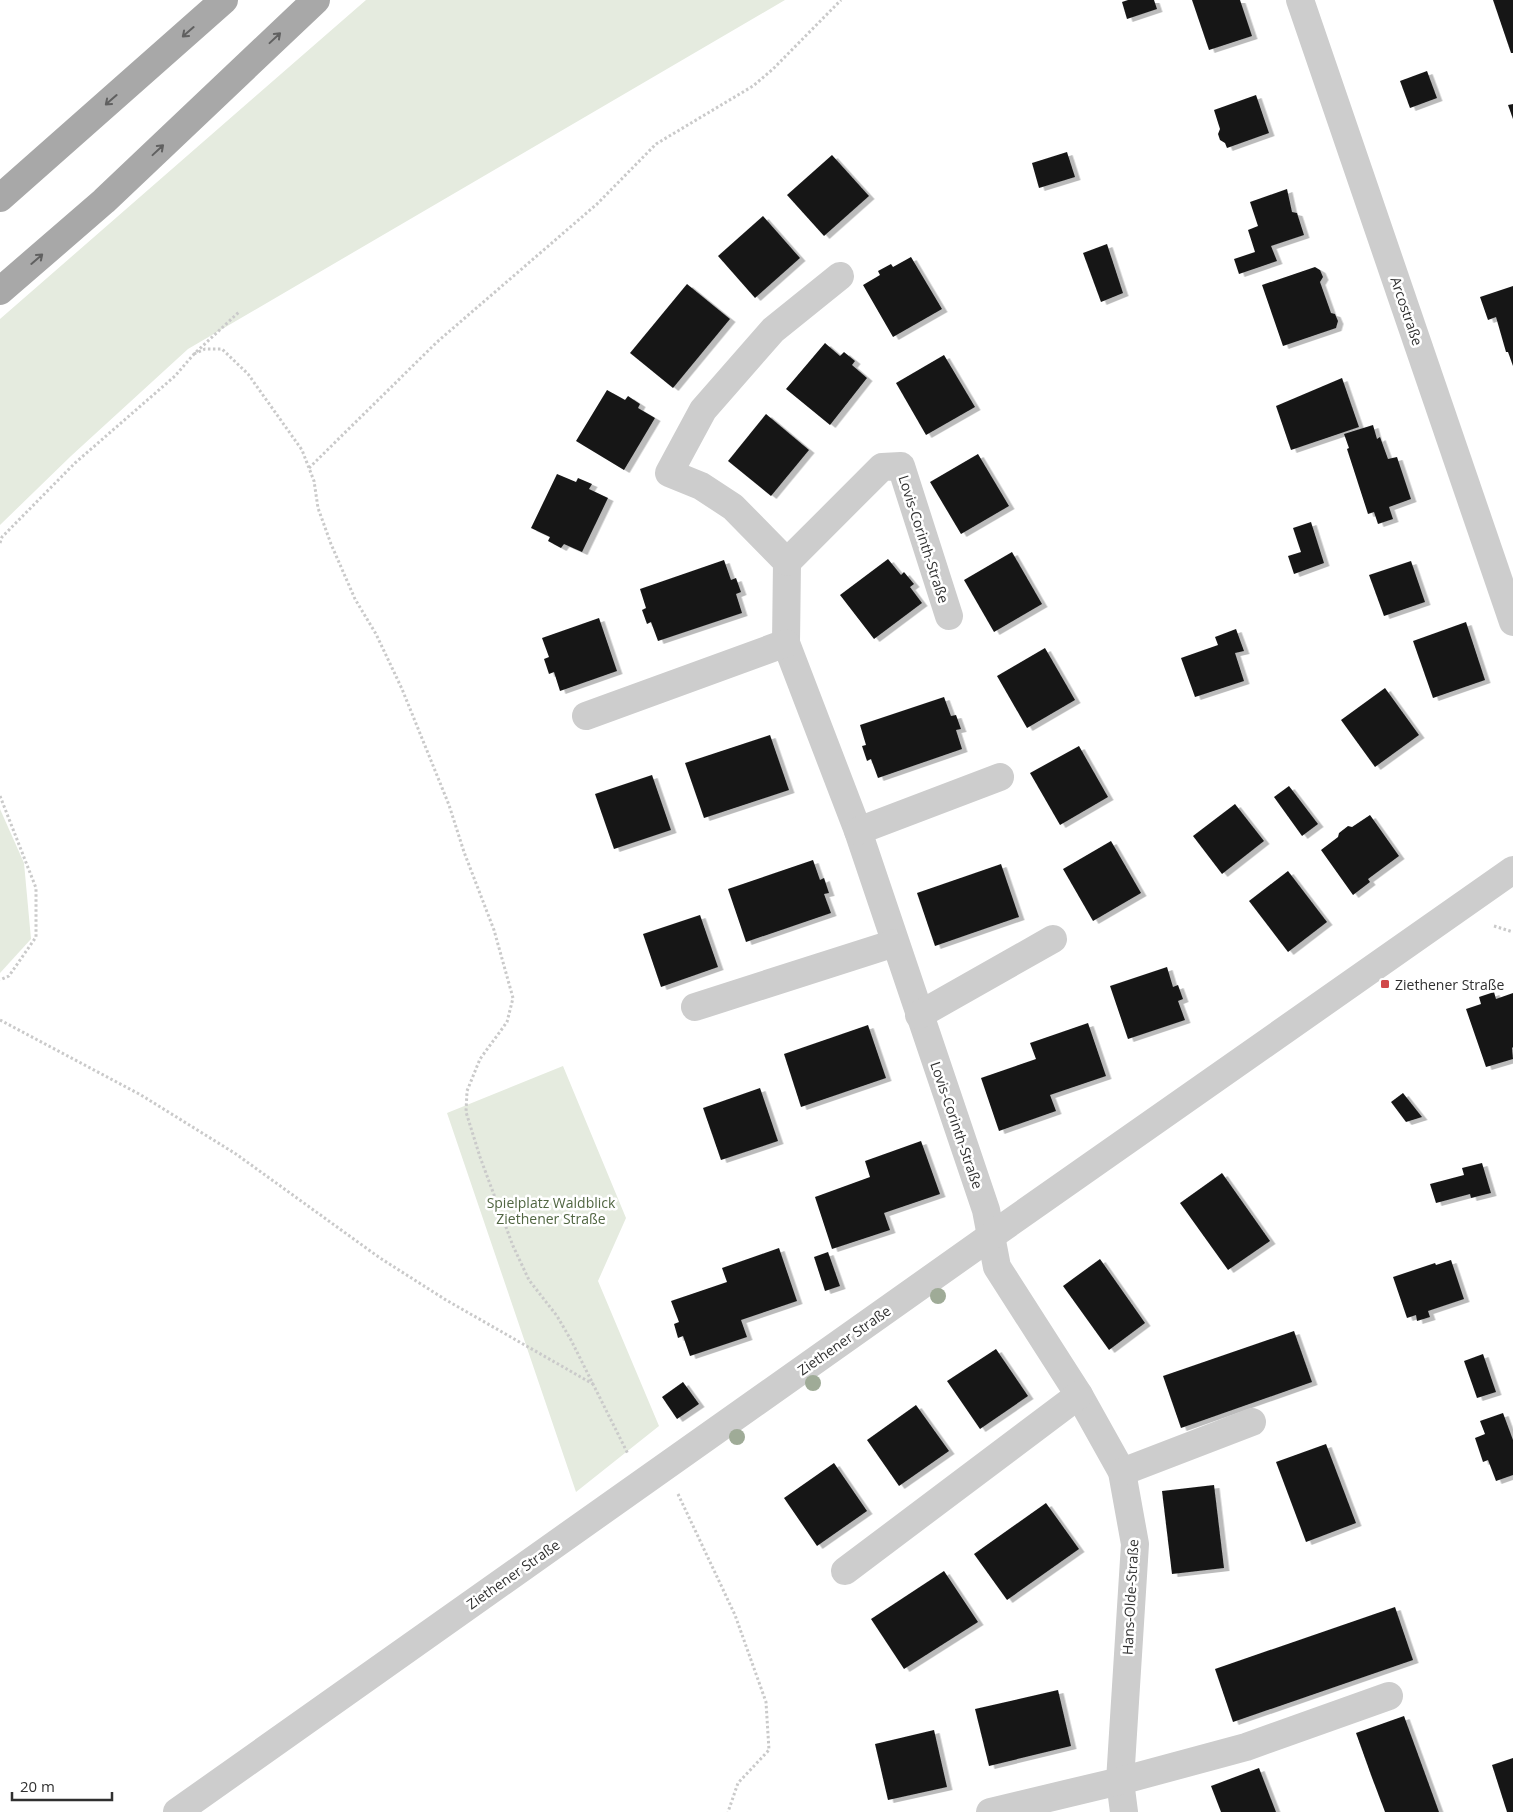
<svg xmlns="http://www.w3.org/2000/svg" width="1513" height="1812" font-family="'Open Sans',sans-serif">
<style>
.green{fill:#e5ebdf}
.building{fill:#171717;filter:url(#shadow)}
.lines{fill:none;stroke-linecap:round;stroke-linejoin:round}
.path{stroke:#cacaca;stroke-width:3;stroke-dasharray:2.5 2.5;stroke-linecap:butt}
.minor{stroke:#cdcdcd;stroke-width:28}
.major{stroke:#a8a8a8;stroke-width:28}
.tree{fill:#9fab97}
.oneway{stroke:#606060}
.poi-dot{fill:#d0484a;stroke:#fff;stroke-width:2}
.labels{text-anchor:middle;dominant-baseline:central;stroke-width:5;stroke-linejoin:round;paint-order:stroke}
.street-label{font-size:14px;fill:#303030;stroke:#fff}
.poi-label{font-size:14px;fill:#303030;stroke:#fff;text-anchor:start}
.park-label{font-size:14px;fill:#516642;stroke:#fff}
</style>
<defs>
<filter id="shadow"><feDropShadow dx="5.5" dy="3" stdDeviation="0" flood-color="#0004"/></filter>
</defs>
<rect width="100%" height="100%" fill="#fff"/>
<!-- green -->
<g class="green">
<polygon points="366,0 785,0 188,349 71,456 0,525 0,319"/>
<polygon points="0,809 24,863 31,939 0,973"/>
<polygon points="563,1066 626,1218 598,1281 659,1426 576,1492 447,1113"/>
</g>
<!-- building -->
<g class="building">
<polygon points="1128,0 1154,0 1157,9 1127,19 1122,2"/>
<polygon points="1192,0 1240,0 1252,36 1209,50"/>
<polygon points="1493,0 1513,0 1513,53 1511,53"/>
<polygon points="1427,71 1437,98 1410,108 1400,81"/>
<polygon points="1256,95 1269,133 1227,148 1225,143 1220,140 1218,134 1220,129 1214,110"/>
<polygon points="1513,104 1513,119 1508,105"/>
<polygon points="1067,152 1075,177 1039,188 1032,163"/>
<polygon points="832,155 869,196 824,236 787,195"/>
<polygon points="1287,189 1292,212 1297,213 1304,235 1271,246 1277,261 1239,274 1234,259 1255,252 1248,230 1258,226 1250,202"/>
<polygon points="763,216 800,258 755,298 718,256"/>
<polygon points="1107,244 1123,293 1101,302 1083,253"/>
<polygon points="911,257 942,309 893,337 863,285 880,275 878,271 891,264 893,267"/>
<polygon points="1315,267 1320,270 1323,277 1320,282 1331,313 1335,314 1338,321 1336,328 1283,346 1262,285"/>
<polygon points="687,284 730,319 673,388 630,353"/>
<polygon points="1513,286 1513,366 1508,352 1506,352 1496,317 1488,320 1480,297"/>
<polygon points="825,343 840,356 844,352 855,361 852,365 867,378 830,425 786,389"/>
<polygon points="944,355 975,407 926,435 896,383"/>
<polygon points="1342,378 1359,427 1291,450 1276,406"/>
<polygon points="607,390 625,400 628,396 640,404 638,408 655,418 624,470 576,441"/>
<polygon points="766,414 809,450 771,496 728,461"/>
<polygon points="1373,425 1377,439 1380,437 1388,459 1397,457 1411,499 1389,507 1393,519 1378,524 1374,512 1368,514 1347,449 1349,448 1344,434"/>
<polygon points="978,454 1009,506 961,534 930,482"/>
<polygon points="557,474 576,482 578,478 592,484 589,489 608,498 582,552 564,544 561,548 548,541 550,537 531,528"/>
<polygon points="1311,522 1324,563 1294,574 1288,556 1301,552 1293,528"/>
<polygon points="1012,552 1042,604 994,632 964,580"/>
<polygon points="888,559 901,575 904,572 914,584 910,587 922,603 874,639 840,595"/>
<polygon points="724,560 731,580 736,578 741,592 736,594 742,613 658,641 651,622 647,624 642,610 646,608 640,589"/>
<polygon points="1411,561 1425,602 1384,616 1369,575"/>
<polygon points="599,618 617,671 560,691 554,672 549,674 544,659 549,657 542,638"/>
<polygon points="1466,622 1485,680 1433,698 1413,641"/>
<polygon points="1236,629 1244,651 1235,653 1244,681 1195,697 1181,658 1218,645 1215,637"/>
<polygon points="1045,648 1075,700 1027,728 997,676"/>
<polygon points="1385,688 1419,735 1375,767 1341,720"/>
<polygon points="944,697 951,716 956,715 961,729 956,730 962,749 878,778 871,759 867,761 862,746 866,745 860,725"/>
<polygon points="770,735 789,790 704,818 685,763"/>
<polygon points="1079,746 1108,797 1060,825 1030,773"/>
<polygon points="652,775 671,830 614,849 595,794"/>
<polygon points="1289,786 1318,824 1302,836 1274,797"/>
<polygon points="1235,804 1264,841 1222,874 1193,836"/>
<polygon points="1370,815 1399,856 1368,879 1370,882 1353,895 1321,850 1338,837 1339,833 1348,826 1352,827"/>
<polygon points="1111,841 1141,893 1093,921 1063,869"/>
<polygon points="813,860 820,880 824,878 829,893 824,894 831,913 746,942 728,889"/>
<polygon points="1001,864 1019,917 935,946 917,893"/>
<polygon points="1288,871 1327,922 1288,952 1249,901"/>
<polygon points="700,915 718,967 661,987 643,934"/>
<polygon points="1167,967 1173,987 1178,985 1183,999 1178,1001 1185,1020 1128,1039 1110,986"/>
<polygon points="1494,992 1496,999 1513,993 1513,1047 1512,1048 1513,1059 1486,1067 1466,1009 1481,1004 1479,997"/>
<polygon points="1088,1023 1106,1076 1050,1095 1056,1111 999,1131 981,1078 1036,1059 1030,1043"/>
<polygon points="868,1025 886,1078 801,1107 784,1054"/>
<polygon points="760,1088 778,1141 721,1160 703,1108"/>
<polygon points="1403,1093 1422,1117 1406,1122 1391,1102"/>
<polygon points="921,1141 940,1194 884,1213 890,1230 832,1249 815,1197 870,1177 865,1161"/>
<polygon points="1482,1163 1491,1193 1471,1198 1470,1194 1436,1203 1430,1184 1464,1175 1462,1168"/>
<polygon points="1222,1173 1270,1241 1228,1270 1180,1203"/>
<polygon points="779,1248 797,1301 741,1320 747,1337 690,1356 683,1336 678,1338 674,1324 679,1322 671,1301 727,1282 722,1268"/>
<polygon points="828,1252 840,1286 825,1291 814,1257"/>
<polygon points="1100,1259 1145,1323 1109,1350 1063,1286"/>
<polygon points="1451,1260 1464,1299 1428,1311 1430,1317 1417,1321 1416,1315 1407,1318 1393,1277 1435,1263 1436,1265"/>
<polygon points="1294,1331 1312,1382 1181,1428 1163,1376"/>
<polygon points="996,1349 1028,1396 980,1429 947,1381"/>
<polygon points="1483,1354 1496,1392 1477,1398 1464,1361"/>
<polygon points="683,1382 699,1404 677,1419 662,1397"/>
<polygon points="916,1405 949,1451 899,1486 867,1440"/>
<polygon points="1503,1413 1513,1440 1513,1475 1496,1481 1488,1460 1483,1462 1475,1438 1485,1434 1480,1421"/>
<polygon points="1326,1444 1356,1523 1306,1542 1276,1462"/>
<polygon points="834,1463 867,1511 817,1546 784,1498"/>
<polygon points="1214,1485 1224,1568 1172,1574 1162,1491"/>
<polygon points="1046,1503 1079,1549 1007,1600 974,1554"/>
<polygon points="944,1571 978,1622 904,1669 871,1619"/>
<polygon points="1395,1607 1413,1660 1233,1722 1215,1669"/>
<polygon points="1058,1690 1071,1746 989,1766 975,1709"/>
<polygon points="1404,1716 1439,1812 1385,1812 1371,1775 1356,1733"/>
<polygon points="934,1730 947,1787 888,1800 875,1744"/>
<polygon points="1513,1758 1513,1812 1507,1812 1492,1765"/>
<polygon points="1259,1768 1276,1812 1221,1812 1211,1786"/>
</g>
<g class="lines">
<!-- path -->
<g class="path">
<polyline points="194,354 205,349 222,349 248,374 302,450 314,481 318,508 331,544 355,599 376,634 402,689 449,805 464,852 494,930 513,998 507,1022 480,1059 467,1091 466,1112 480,1157 513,1246 529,1280 557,1316 571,1340 628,1454"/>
<polyline points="309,468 437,342 597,204 656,144 753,86 773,69 841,0"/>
<polyline points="0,543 2,537 75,463 175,376 194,354 240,311"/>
<polyline points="0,796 36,888 36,937 9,976 0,980"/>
<polyline points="1494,926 1513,932"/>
<polyline points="0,1020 141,1095 236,1154 380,1258 446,1300 593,1384"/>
<polyline points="678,1494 735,1615 766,1702 769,1750 738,1783 728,1812"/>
</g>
<!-- minor -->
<g class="minor">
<polyline points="1300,0 1513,622"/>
<polyline points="840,276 773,330 703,410 669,473 701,486 733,507 787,562 786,643 858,831 986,1210 997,1267 1079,1395 1122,1472 1135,1544 1120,1781 1124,1812"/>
<polyline points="787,562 882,467 901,466 949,616"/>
<polyline points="586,716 786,643"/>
<polyline points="858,831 1000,777"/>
<polyline points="695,1007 895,943"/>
<polyline points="919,1015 1053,939"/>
<polyline points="1122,1472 1252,1422"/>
<polyline points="845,1571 1079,1395"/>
<polyline points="177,1812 991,1236 1513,870"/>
<polyline points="990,1812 1120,1781 1246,1747 1389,1696"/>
</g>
<!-- major -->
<g class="major">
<polyline points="0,198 224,0"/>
<polyline points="0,291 104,201 316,0"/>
</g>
</g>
<!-- trees -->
<g class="tree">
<circle cx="938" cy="1296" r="8"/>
<circle cx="813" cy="1383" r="8"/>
<circle cx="737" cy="1437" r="8"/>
</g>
<!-- one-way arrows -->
<defs><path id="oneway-shaft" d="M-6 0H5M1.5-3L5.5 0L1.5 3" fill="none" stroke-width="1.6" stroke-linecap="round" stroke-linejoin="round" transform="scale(1.25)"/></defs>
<g class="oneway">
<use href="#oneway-shaft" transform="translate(188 32) rotate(139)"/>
<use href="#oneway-shaft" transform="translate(275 38) rotate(-43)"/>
<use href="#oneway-shaft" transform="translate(111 100) rotate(139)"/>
<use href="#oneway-shaft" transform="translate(158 150) rotate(-43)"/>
<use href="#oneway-shaft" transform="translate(37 259) rotate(-41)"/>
</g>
<!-- markers -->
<rect class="poi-dot" x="1380" y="979" width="10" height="10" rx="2.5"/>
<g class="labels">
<!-- street labels -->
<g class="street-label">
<text transform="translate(1407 311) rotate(71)">Arcostraße</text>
<text transform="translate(924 539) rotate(72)">Lovis-Corinth-Straße</text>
<text transform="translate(957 1125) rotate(71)">Lovis-Corinth-Straße</text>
<text transform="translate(844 1340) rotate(-35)">Ziethener Straße</text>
<text transform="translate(513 1574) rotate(-35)">Ziethener Straße</text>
<text transform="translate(1130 1597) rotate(-87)">Hans-Olde-Straße</text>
</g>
<!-- poi labels -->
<g class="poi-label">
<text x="1395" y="984">Ziethener Straße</text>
</g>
<!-- park labels -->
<g class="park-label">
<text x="551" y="1202">Spielplatz Waldblick<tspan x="551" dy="16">Ziethener Straße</tspan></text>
</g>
</g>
<!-- scale -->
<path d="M12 1792v8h100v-8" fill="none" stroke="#303030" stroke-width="2.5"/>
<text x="20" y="1792" font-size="15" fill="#303030" stroke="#ffffff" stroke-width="4" paint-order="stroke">20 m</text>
</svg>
